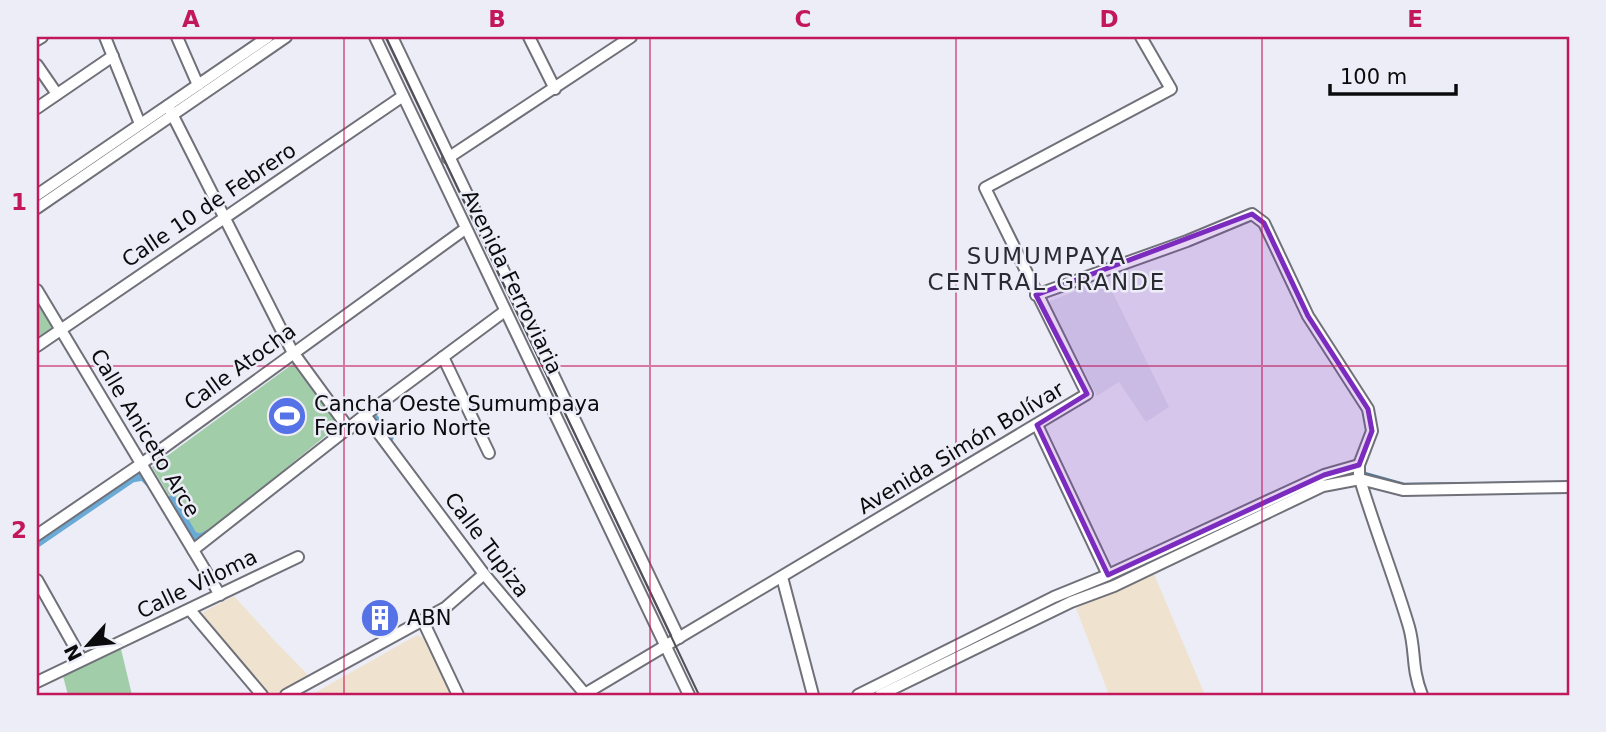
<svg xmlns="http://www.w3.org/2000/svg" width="1606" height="732" font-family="'DejaVu Sans',sans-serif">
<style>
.industrial{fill:#efe3cf}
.built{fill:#dedfef}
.green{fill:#a1cea9}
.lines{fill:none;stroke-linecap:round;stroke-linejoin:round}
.stream{stroke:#4e7a9a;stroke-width:2.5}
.canal{stroke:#6aaad6;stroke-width:9}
.minor-casing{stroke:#6f7078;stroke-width:14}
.minor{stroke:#fff;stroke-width:10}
.tram{stroke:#515157;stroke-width:2}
.marked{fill:#7b2cbf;fill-opacity:0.2;stroke:#7b2cbf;stroke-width:5;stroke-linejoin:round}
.grid{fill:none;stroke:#c2185b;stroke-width:2;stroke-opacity:0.55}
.labels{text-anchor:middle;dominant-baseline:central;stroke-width:5;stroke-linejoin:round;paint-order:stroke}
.street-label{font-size:21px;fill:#0b0b0e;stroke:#ededf8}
.poi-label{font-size:21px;fill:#0b0b0e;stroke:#ededf8;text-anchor:start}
.neighbourhood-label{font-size:23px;letter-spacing:2px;fill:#2a2a32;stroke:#ededf8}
.neatline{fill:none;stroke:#c2185b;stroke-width:2.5}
.grid-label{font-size:23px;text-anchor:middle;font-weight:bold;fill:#c2185b}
</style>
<rect width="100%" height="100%" fill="#ededf8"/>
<!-- industrial -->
<g class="industrial">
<polygon points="1154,574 1205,695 1109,695 1076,608"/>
<polygon points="234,596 273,639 309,676 276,695 265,695 201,618 203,612"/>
<polygon points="417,635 424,638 453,695 311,695"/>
</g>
<!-- built -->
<polygon class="built" points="1106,279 1169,407 1146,422 1119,382 1097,396 1048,302"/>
<!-- green -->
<g class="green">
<polygon points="37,298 53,325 50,330 39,336"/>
<polygon points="294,363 340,424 201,538 193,536 152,467"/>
<polygon points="121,649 132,695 68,695 63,676"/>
</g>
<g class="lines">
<!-- stream -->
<g class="stream">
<polyline points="1361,472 1404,484 1507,483"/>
<polyline points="1086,591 1144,566"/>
<polyline points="943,658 1057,603"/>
</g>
<!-- canal -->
<g class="canal">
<polyline points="373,417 389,438"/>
<polyline points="172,500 193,536 201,538 211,533"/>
<polyline points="37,543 132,478 143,476 151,484"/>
</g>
<!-- minor casing -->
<g class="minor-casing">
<g id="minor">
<polyline points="105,37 140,124"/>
<polyline points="177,37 198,85"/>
<polyline points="375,37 689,695"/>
<polyline points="392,37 679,638"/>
<polyline points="529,37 555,89"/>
<polyline points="37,40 42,37"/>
<polyline points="37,65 57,94"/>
<polyline points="168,106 292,351 349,429"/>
<polyline points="37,108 113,56"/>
<polyline points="448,158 631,37"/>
<polyline points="37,195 268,37"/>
<polyline points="37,208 286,37"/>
<polyline points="37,290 220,595"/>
<path d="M1036,295L1187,241L1252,214L1264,223L1308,316L1368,409L1372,431L1359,465V476C1374,527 1394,576 1409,627C1416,652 1411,667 1422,695"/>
<polyline points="37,346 403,96"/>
<polyline points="443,357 489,453"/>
<polyline points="365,415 484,574 585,694"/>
<polyline points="1037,425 1108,575"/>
<polyline points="37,535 141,464 465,229"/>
<polyline points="193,550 365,415 505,311"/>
<polyline points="782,577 813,695"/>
<polyline points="37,580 82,660"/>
<polyline points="190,610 262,695"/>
<polyline points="423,621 458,695"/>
<polyline points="37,682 298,557"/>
<polyline points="286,695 445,608 484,574"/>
<polyline points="583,695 1087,394 985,188 1171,89 1141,37"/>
<polyline points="858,695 1054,597 1108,575 1324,475 1359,465"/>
<polyline points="880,695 1071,602 1114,586 1323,486 1360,479 1403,490 1569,487"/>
</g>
</g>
<!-- minor -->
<use href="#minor" class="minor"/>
<!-- tram -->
<polyline class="tram" points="386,37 699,695"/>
</g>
<!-- marked area -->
<path class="marked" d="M1252,214L1264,223L1308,316L1368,409L1372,431L1359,465L1324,475L1108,575L1037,425L1087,394L1036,295Z"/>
<!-- grid -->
<path class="grid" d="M344,37V695M650,37V695M956,37V695M1262,37V695M37,366H1569"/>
<!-- icons -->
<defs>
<g id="stadium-disc" transform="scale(2.0125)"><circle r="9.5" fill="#5572e7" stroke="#ededf8"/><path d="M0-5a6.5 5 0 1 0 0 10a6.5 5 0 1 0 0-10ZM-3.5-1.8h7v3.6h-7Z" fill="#fff"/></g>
<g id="building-disc" transform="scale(2.0125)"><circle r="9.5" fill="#5572e7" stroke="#ededf8"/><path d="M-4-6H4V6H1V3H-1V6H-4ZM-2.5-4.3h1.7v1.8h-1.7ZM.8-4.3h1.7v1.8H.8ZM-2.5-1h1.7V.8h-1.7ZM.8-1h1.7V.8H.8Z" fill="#fff"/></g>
</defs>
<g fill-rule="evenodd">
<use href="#stadium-disc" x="287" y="416"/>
<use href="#building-disc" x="380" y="618"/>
</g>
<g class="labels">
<!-- street labels -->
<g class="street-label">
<text transform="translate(209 205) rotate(-34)">Calle 10 de Febrero</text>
<text transform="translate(512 282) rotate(64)">Avenida Ferroviaria</text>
<text transform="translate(240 367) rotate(-36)">Calle Atocha</text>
<text transform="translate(145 433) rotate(59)">Calle Aniceto Arce</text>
<text transform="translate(961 448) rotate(-31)">Avenida Simón Bolívar</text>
<text transform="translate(487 545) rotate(53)">Calle Tupiza</text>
<text transform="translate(197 584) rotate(-26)">Calle Viloma</text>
</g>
<!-- poi labels -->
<g class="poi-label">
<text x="314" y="404">Cancha Oeste Sumumpaya<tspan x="314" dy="24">Ferroviario Norte</tspan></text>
<text x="407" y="618">ABN</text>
</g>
<!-- neighbourhood labels -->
<g class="neighbourhood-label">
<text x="1047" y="256">SUMUMPAYA<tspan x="1047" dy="26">CENTRAL GRANDE</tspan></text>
</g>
</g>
<!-- border -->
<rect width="1606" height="732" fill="none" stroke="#ededf8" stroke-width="77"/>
<!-- north arrow -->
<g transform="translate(88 645) rotate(243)" stroke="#ededf8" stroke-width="5" paint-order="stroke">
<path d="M0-5L12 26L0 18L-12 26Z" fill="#0b0b0e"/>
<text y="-10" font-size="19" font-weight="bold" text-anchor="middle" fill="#0b0b0e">N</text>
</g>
<!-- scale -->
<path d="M1330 84v10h126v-10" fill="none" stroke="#0b0b0e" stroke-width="3.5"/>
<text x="1340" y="84" font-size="21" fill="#0b0b0e" stroke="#ededf8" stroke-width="5" paint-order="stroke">100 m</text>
<rect x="38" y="38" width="1530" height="656" class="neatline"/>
<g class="grid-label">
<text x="191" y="27">A</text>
<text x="497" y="27">B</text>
<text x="803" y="27">C</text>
<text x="1109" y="27">D</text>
<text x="1415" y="27">E</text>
<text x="19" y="210">1</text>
<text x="19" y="538">2</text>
</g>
</svg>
